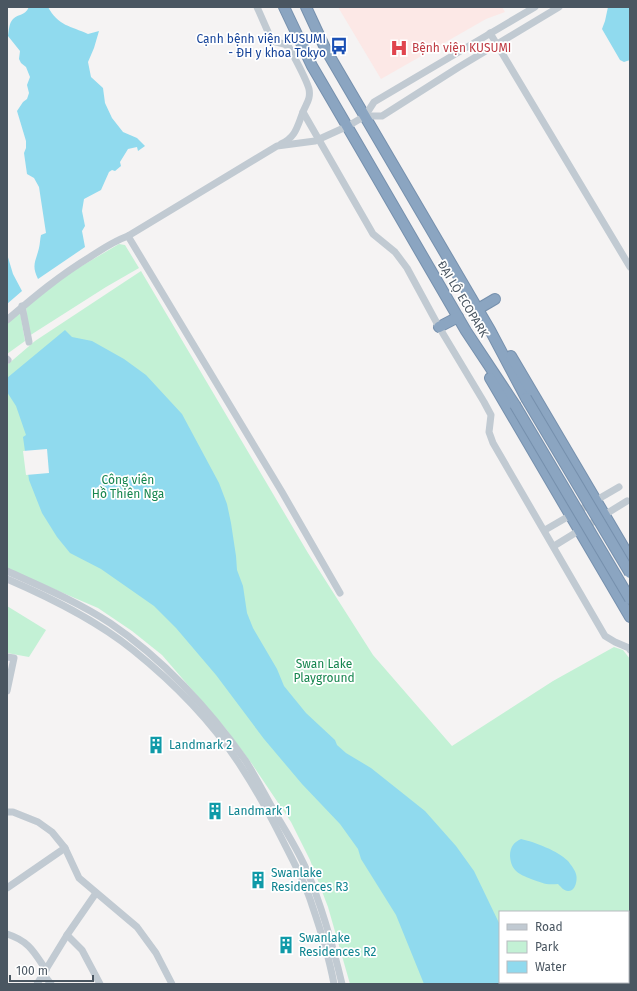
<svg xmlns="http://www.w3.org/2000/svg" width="637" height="991" font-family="'Fira Sans',sans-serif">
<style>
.medical{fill:#fce8e6}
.green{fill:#c3f1d5;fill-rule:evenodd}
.water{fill:#90daee}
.pier{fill:#f5f3f3}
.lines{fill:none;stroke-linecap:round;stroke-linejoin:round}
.highway-casing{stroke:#7690ad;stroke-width:12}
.minor{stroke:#c1cad2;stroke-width:7}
.highway{stroke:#8ba5c1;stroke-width:10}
.highway-bridge-casing{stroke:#7690ad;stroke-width:12;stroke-linecap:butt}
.highway-bridge{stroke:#8ba5c1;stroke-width:10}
.labels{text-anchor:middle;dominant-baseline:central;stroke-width:3.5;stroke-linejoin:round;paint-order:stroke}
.transit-label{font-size:12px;fill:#164399;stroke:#fff;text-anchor:end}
.health-label{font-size:12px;fill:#be3a42;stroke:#fff;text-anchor:start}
.street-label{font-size:12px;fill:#4a5661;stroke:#fff}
.park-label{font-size:12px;fill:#17864f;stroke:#fff}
.culture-label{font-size:12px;fill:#0d838f;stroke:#fff;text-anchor:start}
</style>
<rect width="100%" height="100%" fill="#f5f3f3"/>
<!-- medical -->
<polygon class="medical" points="338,7 502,7 505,12 486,19 381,79"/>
<!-- green -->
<g class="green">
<polygon points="119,244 125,245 139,268 106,287 29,336 26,307 68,274"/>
<path d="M141,271L308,553L373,655L452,746L553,681L614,647L623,650L630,659V984H350L328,907L310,860L291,822L252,764L226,729L162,655L132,631L98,608L7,569V365L35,341ZM500,912H628V982H500Z"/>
<polygon points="20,312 25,341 7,354 7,323"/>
<polygon points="7,606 46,630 29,657 7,653"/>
</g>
<!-- water -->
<g class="water">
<path d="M29,7H48C58,26 71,26 88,34L99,31L94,48L88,62L91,77L103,88L105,103L112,118L123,132L137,138L145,146L138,151L137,147L128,149L120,162L121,166L115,171L112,170L109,172L101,190L84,199L82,211L85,226L82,231L85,247L38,279C31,265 36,261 39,248C40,244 40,239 41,235L46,233L39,187L34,178L27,174L24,153L26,148V141L17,111L23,102L27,99L29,93L27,85L30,77L26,67L21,63L19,59L20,51L8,36C9,30 9,23 13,19C19,13 24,17 29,7Z"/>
<polygon points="608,7 630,7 630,60 624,62 620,60 602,29 605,21"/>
<polygon points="7,254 13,274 22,291 7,304"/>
<polygon points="65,330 72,337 92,341 124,359 146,375 182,414 219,483 227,504 231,523 236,556 237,570 243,586 247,613 253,628 277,669 284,686 306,713 335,740 337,745 346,753 371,768 425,811 456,846 474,871 500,925 500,982 594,982 597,984 424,984 396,915 361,859 358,849 340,824 302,784 264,739 216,675 176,628 154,606 101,569 70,553 57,537 42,513 29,480 23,437 26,435 16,406 7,392 7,378"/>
<path d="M521,839C535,842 558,851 568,861C571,865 575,870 576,874C578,880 575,892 568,891C564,891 561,887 558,884C544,885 543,883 531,879C519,874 511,871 510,856C510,847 514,842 521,839Z"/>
</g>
<!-- pier -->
<polygon class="pier" points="47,449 49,473 26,475 23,451"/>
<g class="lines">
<!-- highway casing -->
<g class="highway-casing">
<g id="highway">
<polyline points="284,7 312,66 361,150 466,331 515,405"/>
<polyline points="306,7 326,50 490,330 526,398"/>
<polyline points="478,309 495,299"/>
<polyline points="439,327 458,317"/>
<polyline points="511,356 630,558"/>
<polyline points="490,378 630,617"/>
</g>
</g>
<!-- minor -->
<g class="minor">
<path d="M257,7L272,41L284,44L289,47C295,59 306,78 309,89C311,99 306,104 303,112C297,127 296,137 281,144"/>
<polyline points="490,33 630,267"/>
<polyline points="303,112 373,234 395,252 407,268 439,327 484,402 491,415 489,432 493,443 605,636 615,642 629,648 630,650"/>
<polyline points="365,116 382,116 459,67 559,7"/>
<polyline points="128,236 282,492 340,593"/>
<polyline points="22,306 29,342"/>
<path d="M7,320C34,297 60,275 90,257C102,249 114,241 128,236L277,146L315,141L348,126L365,116L374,102L535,7"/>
<polyline points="7,359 8,360"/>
<polyline points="545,530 619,487"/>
<polyline points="554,546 627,501"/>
<path d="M7,571C42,587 78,602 110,623C162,658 209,709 245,760C256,777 265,795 275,813C286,831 299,852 307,871C322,907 333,946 342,984"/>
<path d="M7,579C51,598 96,620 133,650C174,683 214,724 242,768C257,791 270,815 282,839C293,861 305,882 312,905C321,931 329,957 334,984"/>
<polyline points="7,657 14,658 7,691"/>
<polyline points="7,812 13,812 38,822 52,832 65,848 79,878 137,927 156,953 172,984"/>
<polyline points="7,888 65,848"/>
<path d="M7,934C29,941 34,952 46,970"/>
<polyline points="67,935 82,950 100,984"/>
<polyline points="43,974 51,984"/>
<polyline points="37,984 67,935 96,893"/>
</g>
<!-- highway -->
<use href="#highway" class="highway"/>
<!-- highway-bridge casing -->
<g class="highway-bridge-casing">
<g id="highway-bridge">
<polyline points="526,398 630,573"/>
<polyline points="515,405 630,599"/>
</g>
</g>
<!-- highway-bridge -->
<use href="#highway-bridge" class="highway-bridge"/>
</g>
<!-- icons -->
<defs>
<g id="bus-bare" transform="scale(1.38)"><path d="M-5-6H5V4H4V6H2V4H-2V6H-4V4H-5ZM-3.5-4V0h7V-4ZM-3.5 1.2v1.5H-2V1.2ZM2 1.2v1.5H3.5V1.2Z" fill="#1a4fb4" stroke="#fff" stroke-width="2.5" paint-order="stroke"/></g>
<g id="hospital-bare" transform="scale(1.38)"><path d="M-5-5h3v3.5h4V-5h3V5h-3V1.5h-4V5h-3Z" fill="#e0444e" stroke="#fff" stroke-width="2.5" paint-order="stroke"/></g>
<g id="building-bare" transform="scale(1.38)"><path d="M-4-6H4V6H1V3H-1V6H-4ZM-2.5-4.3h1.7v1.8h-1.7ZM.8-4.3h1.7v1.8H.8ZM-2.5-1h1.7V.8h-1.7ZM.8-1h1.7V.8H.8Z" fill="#0f9aa8" stroke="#fff" stroke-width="2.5" paint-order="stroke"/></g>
</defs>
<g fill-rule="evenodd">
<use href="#bus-bare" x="339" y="46"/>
<use href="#hospital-bare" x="399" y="48"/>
<use href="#building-bare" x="156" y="745"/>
<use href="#building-bare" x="215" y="811"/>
<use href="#building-bare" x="258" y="880"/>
<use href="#building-bare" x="286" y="945"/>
</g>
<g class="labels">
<!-- transit labels -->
<g class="transit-label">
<text x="326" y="39">Cạnh bệnh viện KUSUMI<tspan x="326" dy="14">- ĐH y khoa Tokyo</tspan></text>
</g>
<!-- health labels -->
<g class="health-label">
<text x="412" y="48">Bệnh viện KUSUMI</text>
</g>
<!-- street labels -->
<g class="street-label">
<text transform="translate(463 299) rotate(59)">ĐẠI LỘ ECOPARK</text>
</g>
<!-- park labels -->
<g class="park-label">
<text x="128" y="480">Công viên<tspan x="128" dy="14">Hồ Thiên Nga</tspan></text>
<text x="324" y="664">Swan Lake<tspan x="324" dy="14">Playground</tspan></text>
</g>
<!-- culture labels -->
<g class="culture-label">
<text x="169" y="745">Landmark 2</text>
<text x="228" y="811">Landmark 1</text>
<text x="271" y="873">Swanlake<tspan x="271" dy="14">Residences R3</tspan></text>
<text x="299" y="938">Swanlake<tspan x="299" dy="14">Residences R2</tspan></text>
</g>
</g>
<!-- border -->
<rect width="637" height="991" fill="none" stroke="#4a5661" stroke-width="16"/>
<!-- legend -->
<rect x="499" y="911" width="130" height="72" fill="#ffffff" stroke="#b7bbc0"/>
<rect x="507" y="924" width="20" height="6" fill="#c1cad2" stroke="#b7bbc0"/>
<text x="535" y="931" font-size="12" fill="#4a5661">Road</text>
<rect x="507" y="941" width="20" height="12" fill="#c3f1d5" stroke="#b7bbc0"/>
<text x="535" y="951" font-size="12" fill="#4a5661">Park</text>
<rect x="507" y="961" width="20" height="12" fill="#90daee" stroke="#b7bbc0"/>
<text x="535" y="971" font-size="12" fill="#4a5661">Water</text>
<!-- scale -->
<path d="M10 975v6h83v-6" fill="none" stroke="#4a5661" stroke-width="2"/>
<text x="16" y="975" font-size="12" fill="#4a5661" stroke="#ffffff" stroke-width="3" paint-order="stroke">100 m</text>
</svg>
